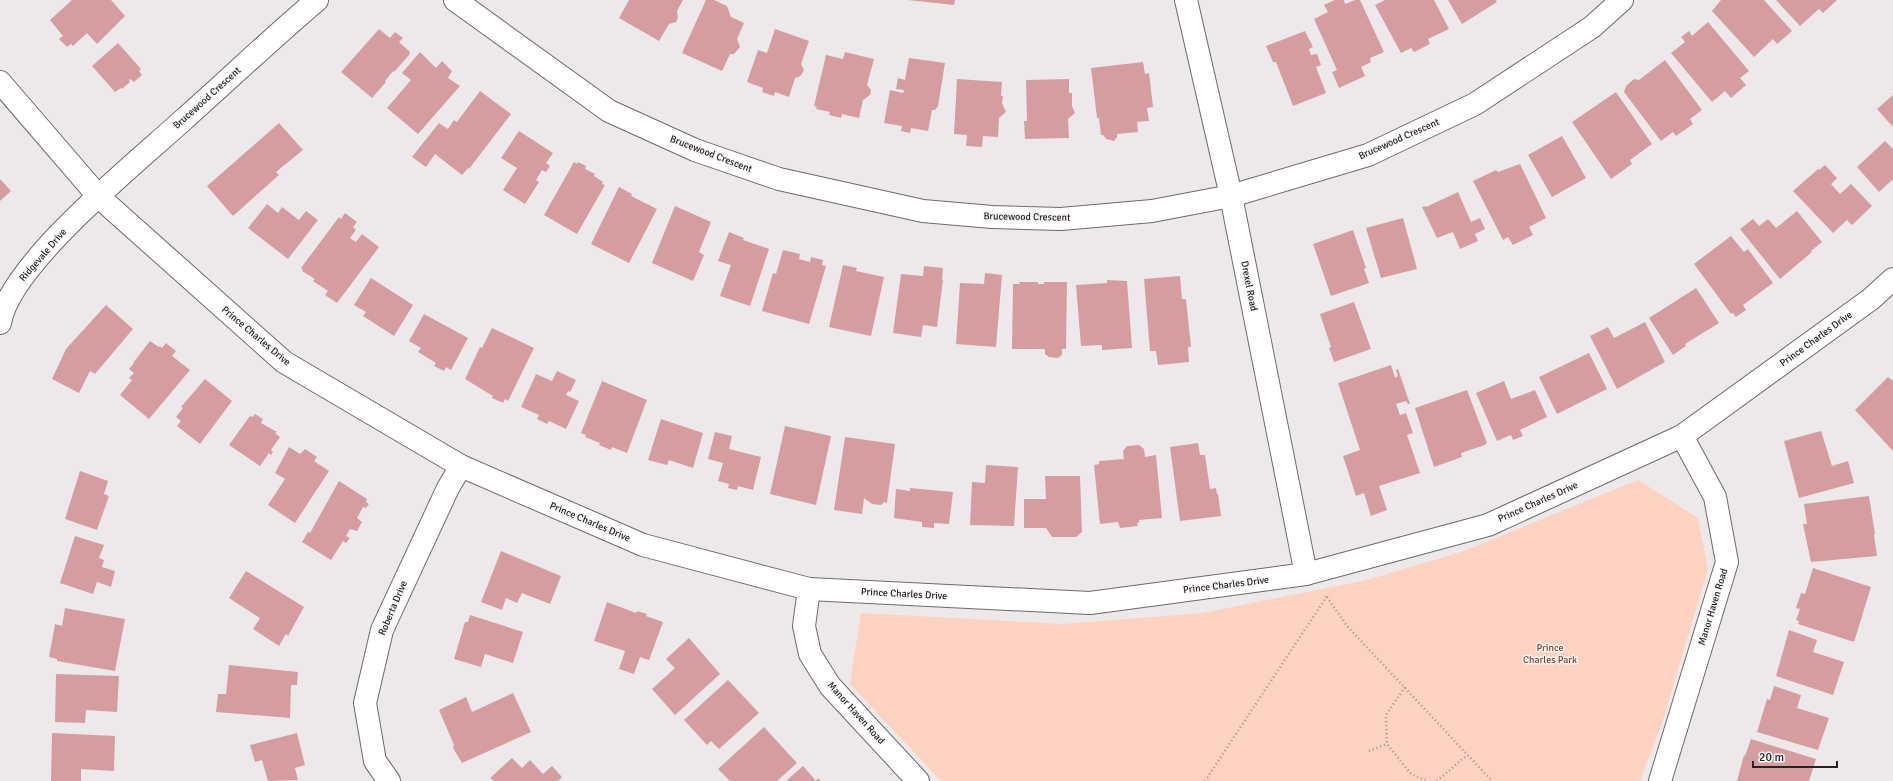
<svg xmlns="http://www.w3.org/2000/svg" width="1893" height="781" font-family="Signika,sans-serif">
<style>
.green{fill:#fdd2c0}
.building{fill:#d69da1}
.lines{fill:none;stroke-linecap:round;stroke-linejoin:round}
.street-casing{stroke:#6d696b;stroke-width:24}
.path{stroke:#989697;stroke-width:2.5;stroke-dasharray:1 3;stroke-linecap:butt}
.street{stroke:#fff;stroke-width:22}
.labels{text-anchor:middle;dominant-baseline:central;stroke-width:3;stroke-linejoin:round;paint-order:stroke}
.street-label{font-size:10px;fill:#252424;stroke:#faf6f8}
.park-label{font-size:10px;fill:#834224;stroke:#faf6f8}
</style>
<rect width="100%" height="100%" fill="#ede9eb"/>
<!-- green -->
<polygon class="green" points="1638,480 1698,518 1708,569 1662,723 1640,781 941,781 850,684 861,613 1063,624 1203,613 1367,580 1464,551"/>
<!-- building -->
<g class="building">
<polygon points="72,0 111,0 125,16 97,44 87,33 73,46 71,44 67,47 59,39 63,36 50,20"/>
<polygon points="629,0 683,0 677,11 678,18 676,22 669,24 659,41 619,18"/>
<polygon points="706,0 714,0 727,6 731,17 744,23 737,39 740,47 734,54 730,54 722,71 682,53"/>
<polygon points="908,0 955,0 954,5"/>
<polygon points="1335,0 1344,0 1345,4 1355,0 1360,0 1384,52 1370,58 1371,62 1361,67 1365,76 1339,88 1332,72 1337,70 1314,19 1328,12 1324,5"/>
<polygon points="1385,0 1434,0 1449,29 1428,39 1430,44 1414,52 1411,48 1401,53 1375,5"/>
<polygon points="1448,0 1496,0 1497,2 1462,24"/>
<polygon points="1721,0 1764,0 1792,31 1777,44 1773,39 1754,57 1712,11"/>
<polygon points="1776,0 1837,0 1823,13 1819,9 1800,26"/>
<polygon points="1708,22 1749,71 1740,78 1746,85 1731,98 1725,91 1712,102 1671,53 1685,42 1681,37 1689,31 1692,36"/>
<polygon points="379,29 390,38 395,32 403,38 399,42 410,52 409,55 394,72 393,71 385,81 386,82 372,98 341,72"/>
<polygon points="775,29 809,41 801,64 804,70 802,74 799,77 795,78 789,97 775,92 774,96 762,92 763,88 747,82 758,50 767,53"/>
<polygon points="1305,31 1313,47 1309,49 1311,55 1317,54 1321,65 1316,67 1326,93 1293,106 1276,62 1273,62 1266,46"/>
<polygon points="118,43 141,69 139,71 142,75 134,82 130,79 129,80 130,82 122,89 121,88 115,92 92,66"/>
<polygon points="420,52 436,68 442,61 452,71 448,78 460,86 418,134 387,108 411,80 402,73"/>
<polygon points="845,52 874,59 867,85 871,90 870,95 863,100 859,118 842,114 841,118 829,115 830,112 816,109 817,107 814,106 826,55 843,59"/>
<polygon points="909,58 945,63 938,106 935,110 932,110 928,131 911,128 910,133 901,131 902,126 884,123 890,90 903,93 904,90 896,89 897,84 898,78 905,80"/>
<polygon points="1665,60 1702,110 1690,119 1693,124 1676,136 1673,132 1661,141 1624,92 1626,86 1634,79 1639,80"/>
<polygon points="1143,62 1145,74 1149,73 1153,107 1147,108 1149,121 1137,122 1138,132 1117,134 1117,137 1114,141 1106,139 1103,135 1101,135 1099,118 1097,118 1091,68"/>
<polygon points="957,79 1002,82 1001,96 1003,96 1002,103 1006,112 999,118 998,137 983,136 982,147 966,146 967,135 954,134"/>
<polygon points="1069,79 1069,93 1072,93 1072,106 1075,113 1068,119 1069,138 1025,139 1024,121 1027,121 1026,80"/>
<polygon points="480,91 511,114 469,169 468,168 462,175 435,154 426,167 412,157 439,123 448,129 454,120 457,122"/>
<polygon points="1616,92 1652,144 1630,160 1632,164 1611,179 1572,122"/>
<polygon points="1893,95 1893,127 1877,109"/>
<polygon points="279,123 303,150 276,172 279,175 233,216 207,186"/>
<polygon points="519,131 553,153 546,163 550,166 546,172 542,170 536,180 539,182 525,204 503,190 517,168 501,158"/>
<polygon points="1562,136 1586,178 1552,197 1528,155"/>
<polygon points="1885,141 1893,149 1893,181 1892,180 1879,192 1857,167"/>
<polygon points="574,162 577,164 578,162 586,166 585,169 595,174 594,176 603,182 602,184 605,185 577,234 544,215"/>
<polygon points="1520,164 1546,218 1529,227 1533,235 1513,245 1508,237 1503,240 1473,181 1496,170 1498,172"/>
<polygon points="1825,165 1837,178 1831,184 1840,194 1851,184 1872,206 1852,225 1847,220 1833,233 1793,191 1818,169 1819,170"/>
<polygon points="0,179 11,191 0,201"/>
<polygon points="619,187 632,194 631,196 657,209 629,263 591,244"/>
<polygon points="1458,192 1471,222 1480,218 1485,229 1475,234 1478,241 1460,249 1453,232 1437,238 1422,207 1426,206 1426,207"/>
<polygon points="267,204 278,213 282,207 299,220 306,211 318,220 288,259 248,228"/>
<polygon points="675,206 711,222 699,252 704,255 693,281 652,263"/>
<polygon points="1797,211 1822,242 1811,251 1812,252 1780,279 1740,229 1753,219 1759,226 1768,219 1776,228"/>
<polygon points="345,213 357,222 353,227 356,230 350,238 356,242 362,234 379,247 337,303 325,295 328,291 313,281 315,279 302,271 303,270 301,268 339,217 341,219"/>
<polygon points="1403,218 1417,269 1381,278 1366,228"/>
<polygon points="1353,230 1366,268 1364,269 1369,283 1331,296 1313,244"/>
<polygon points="729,232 744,238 743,240 769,249 750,306 720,296 731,265 718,261"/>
<polygon points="1731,236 1744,252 1748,249 1773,283 1743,305 1746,310 1736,317 1733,313 1731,314 1694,264"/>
<polygon points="783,250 800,254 799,259 810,262 811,257 823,260 822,265 826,266 809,324 762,311 773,273 776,274"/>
<polygon points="843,265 857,268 856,271 884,277 871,336 829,327"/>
<polygon points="924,266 943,268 942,280 943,280 937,327 923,325 921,337 893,333 901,274 923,276"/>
<polygon points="985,273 1002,275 996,347 956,344 960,283 984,284"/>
<polygon points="1180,276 1182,299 1186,299 1191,347 1188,347 1189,362 1158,365 1156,351 1150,351 1144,279"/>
<polygon points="371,278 413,305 394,336 363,316 366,312 354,305"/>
<polygon points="1107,280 1127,281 1132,348 1102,350 1102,345 1081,346 1076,285 1107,283"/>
<polygon points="1019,282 1038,282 1038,284 1044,284 1044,282 1067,282 1066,349 1062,349 1062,355 1058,358 1049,357 1045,354 1045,349 1012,349 1013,284 1020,284"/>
<polygon points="1696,288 1719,323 1685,344 1686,346 1673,355 1649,318"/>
<polygon points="1354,302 1371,349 1334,362 1329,348 1331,347 1320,314"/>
<polygon points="106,305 133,329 95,374 90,371 79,393 52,379 66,349"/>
<polygon points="424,314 468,338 451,370 446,367 444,371 434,366 436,363 418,352 421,348 409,341"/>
<polygon points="1645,322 1665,362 1617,389 1590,336 1608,327 1614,338"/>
<polygon points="492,328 534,348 508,401 505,399 503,403 492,398 493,396 465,379 480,347 482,348"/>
<polygon points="150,341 159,347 160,346 162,348 166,343 176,351 172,356 190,370 149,419 120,395 132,380 129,378 134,373 129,369 134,363 133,363"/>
<polygon points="1589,353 1607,389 1557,414 1539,377"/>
<polygon points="1391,365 1395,378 1398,376 1396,370 1398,369 1410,404 1408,404 1406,401 1396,404 1400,415 1406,413 1413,433 1407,435 1420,473 1379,486 1387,510 1371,516 1364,493 1356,496 1343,456 1360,450 1338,383"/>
<polygon points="557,371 576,380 570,392 568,391 566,395 579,401 566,429 549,421 547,424 537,419 539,415 521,407 536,374 552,381"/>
<polygon points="1888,377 1893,381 1893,451 1855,410"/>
<polygon points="205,379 232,401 200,444 177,426 181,421 176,417 183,408 181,407"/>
<polygon points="602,381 647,400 627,453 612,447 611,450 599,445 600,443 585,437 586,435 581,433"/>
<polygon points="1504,381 1511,399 1535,390 1547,417 1520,430 1523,436 1513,440 1511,435 1497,441 1476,393"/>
<polygon points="1467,390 1487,443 1485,444 1485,445 1461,453 1462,457 1434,467 1415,408"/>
<polygon points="255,414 263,419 261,423 277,432 275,433 280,437 271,450 273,452 271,455 269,453 260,466 229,445 250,416 253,417"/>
<polygon points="661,419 703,433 693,468 669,460 667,465 648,460"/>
<polygon points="785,426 831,436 816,505 770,494"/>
<polygon points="1821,431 1832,466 1848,461 1854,483 1799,498 1784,441"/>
<polygon points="715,432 732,436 729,449 761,457 753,490 738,486 737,490 728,488 729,484 718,481 723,463 708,459"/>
<polygon points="845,437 895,444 887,503 884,502 881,505 872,504 864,498 862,514 834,510"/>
<polygon points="1198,443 1200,455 1205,455 1210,489 1216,488 1217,494 1218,494 1221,516 1180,521 1170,447"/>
<polygon points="1139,445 1144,449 1145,457 1156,455 1162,518 1139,520 1139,523 1137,523 1138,526 1120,528 1118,522 1100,524 1094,465 1099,464 1099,461 1123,459 1124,461 1123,451 1127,446"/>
<polygon points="289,447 300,454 305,449 317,457 314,461 329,471 295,523 268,505 285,479 275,473"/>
<polygon points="986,465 1018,467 1014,526 970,525 972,482 985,483"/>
<polygon points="80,471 108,481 104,494 109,496 97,530 65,519"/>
<polygon points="1045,476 1080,476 1082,532 1076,537 1052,537 1046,528 1024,528 1024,499 1046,499"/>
<polygon points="339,481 367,499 366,502 369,504 366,508 363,507 357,518 362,522 357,531 350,529 346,536 350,538 346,543 343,541 331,560 302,542 308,532 310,533"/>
<polygon points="910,488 953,492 949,524 934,523 934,528 922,527 922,522 894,518 896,489 910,491"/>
<polygon points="1869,496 1875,534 1874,535 1877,556 1811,562 1803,524 1807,524 1804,504"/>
<polygon points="75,536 104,545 99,558 104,560 102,567 115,571 111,587 97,582 93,594 60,583"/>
<polygon points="501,551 561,576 550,604 522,593 517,603 506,598 502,610 481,602"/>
<polygon points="1813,568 1871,587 1854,642 1798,624 1799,621 1796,620 1800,609 1796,608 1801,593 1805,594"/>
<polygon points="246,571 304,607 288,636 286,634 279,646 253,629 260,618 229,598"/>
<polygon points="607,602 636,613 637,611 647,614 646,616 663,622 649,660 640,657 634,674 619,669 625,651 594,641"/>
<polygon points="65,608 125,619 115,671 57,661 57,659 49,657 55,624 62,626"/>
<polygon points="470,615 523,632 513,663 485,654 481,667 454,659 465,622 468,622"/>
<polygon points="1789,630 1817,640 1813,652 1844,662 1833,695 1776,676"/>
<polygon points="689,638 720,674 675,715 652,689 675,668 666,659"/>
<polygon points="229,665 298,672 297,685 291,685 290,718 216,712 218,694 226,694"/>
<polygon points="56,674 119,676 117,712 86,710 85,723 55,722"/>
<polygon points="728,680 759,713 719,749 711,741 707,745 684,720"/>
<polygon points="1774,686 1801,695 1797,708 1829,718 1818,750 1757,732 1767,699 1770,700"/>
<polygon points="513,693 531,732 462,763 453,748 454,745 439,710 466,697 472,712"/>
<polygon points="764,727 797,763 777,781 730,781 718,769"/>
<polygon points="52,733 115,736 114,771 81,769 81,781 51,781"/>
<polygon points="297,733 305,765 295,768 298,780 268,781 262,760 255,762 250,745"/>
<polygon points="1751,739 1816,759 1809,781 1737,781 1744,755 1745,756"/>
<polygon points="512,758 522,768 530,760 543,774 552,766 562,777 558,781 494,781 490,778"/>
<polygon points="803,766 816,781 818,778 821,781 786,781"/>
</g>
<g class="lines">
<!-- street casing -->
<g class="street-casing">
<g id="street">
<polyline points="455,0 609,111 695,150 779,179 923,211 992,217 1061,219 1152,211 1231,196 1368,155 1475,104 1592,27 1622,0"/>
<polyline points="1186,0 1231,196 1306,574"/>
<polyline points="0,82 99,197 284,362 461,466 643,545 809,589 1090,603 1306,574 1488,525 1682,436 1871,299 1893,279"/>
<path d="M0,323C9,265 137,162 182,121C227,81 271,39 317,0"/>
<polyline points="809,589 804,626 810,654 830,686 918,781"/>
<polyline points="389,781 375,761 365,703 382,630 448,488 461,466"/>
<polyline points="1660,781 1727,562 1715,497 1682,436"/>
</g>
</g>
<!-- path -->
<g class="path">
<polyline points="1327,597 1347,626 1492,781"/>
<polyline points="1405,687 1386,715 1387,744 1411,774 1428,781"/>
<polyline points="1369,751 1387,744"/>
<polyline points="1205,781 1327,596 1326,595"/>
<polyline points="1437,781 1466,756"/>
</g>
<!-- street -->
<use href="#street" class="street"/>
</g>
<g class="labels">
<!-- street labels -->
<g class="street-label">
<text transform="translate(207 98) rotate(-42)">Brucewood Crescent</text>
<text transform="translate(1399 139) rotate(-24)">Brucewood Crescent</text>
<text transform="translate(711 154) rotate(21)">Brucewood Crescent</text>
<text transform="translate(1027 217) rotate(1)">Brucewood Crescent</text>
<text transform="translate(43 255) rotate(-49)">Ridgevale Drive</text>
<text transform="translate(1249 286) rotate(79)">Drexel Road</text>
<text transform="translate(256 336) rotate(40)">Prince Charles Drive</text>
<text transform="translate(1816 339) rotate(-36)">Prince Charles Drive</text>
<text transform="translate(1538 502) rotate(-24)">Prince Charles Drive</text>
<text transform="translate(590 522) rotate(23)">Prince Charles Drive</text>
<text transform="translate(1226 585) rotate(-7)">Prince Charles Drive</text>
<text transform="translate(904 594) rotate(3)">Prince Charles Drive</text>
<text transform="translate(1713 607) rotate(-73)">Manor Haven Road</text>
<text transform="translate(393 608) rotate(-67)">Roberta Drive</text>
<text transform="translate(856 713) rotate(48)">Manor Haven Road</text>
</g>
<!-- park labels -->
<g class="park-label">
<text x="1550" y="648">Prince<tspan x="1550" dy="12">Charles Park</tspan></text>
</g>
</g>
<!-- scale -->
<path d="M1753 761v6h84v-6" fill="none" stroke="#252424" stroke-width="2"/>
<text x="1759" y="761" font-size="12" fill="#252424" stroke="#faf6f8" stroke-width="3" paint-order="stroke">20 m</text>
</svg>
